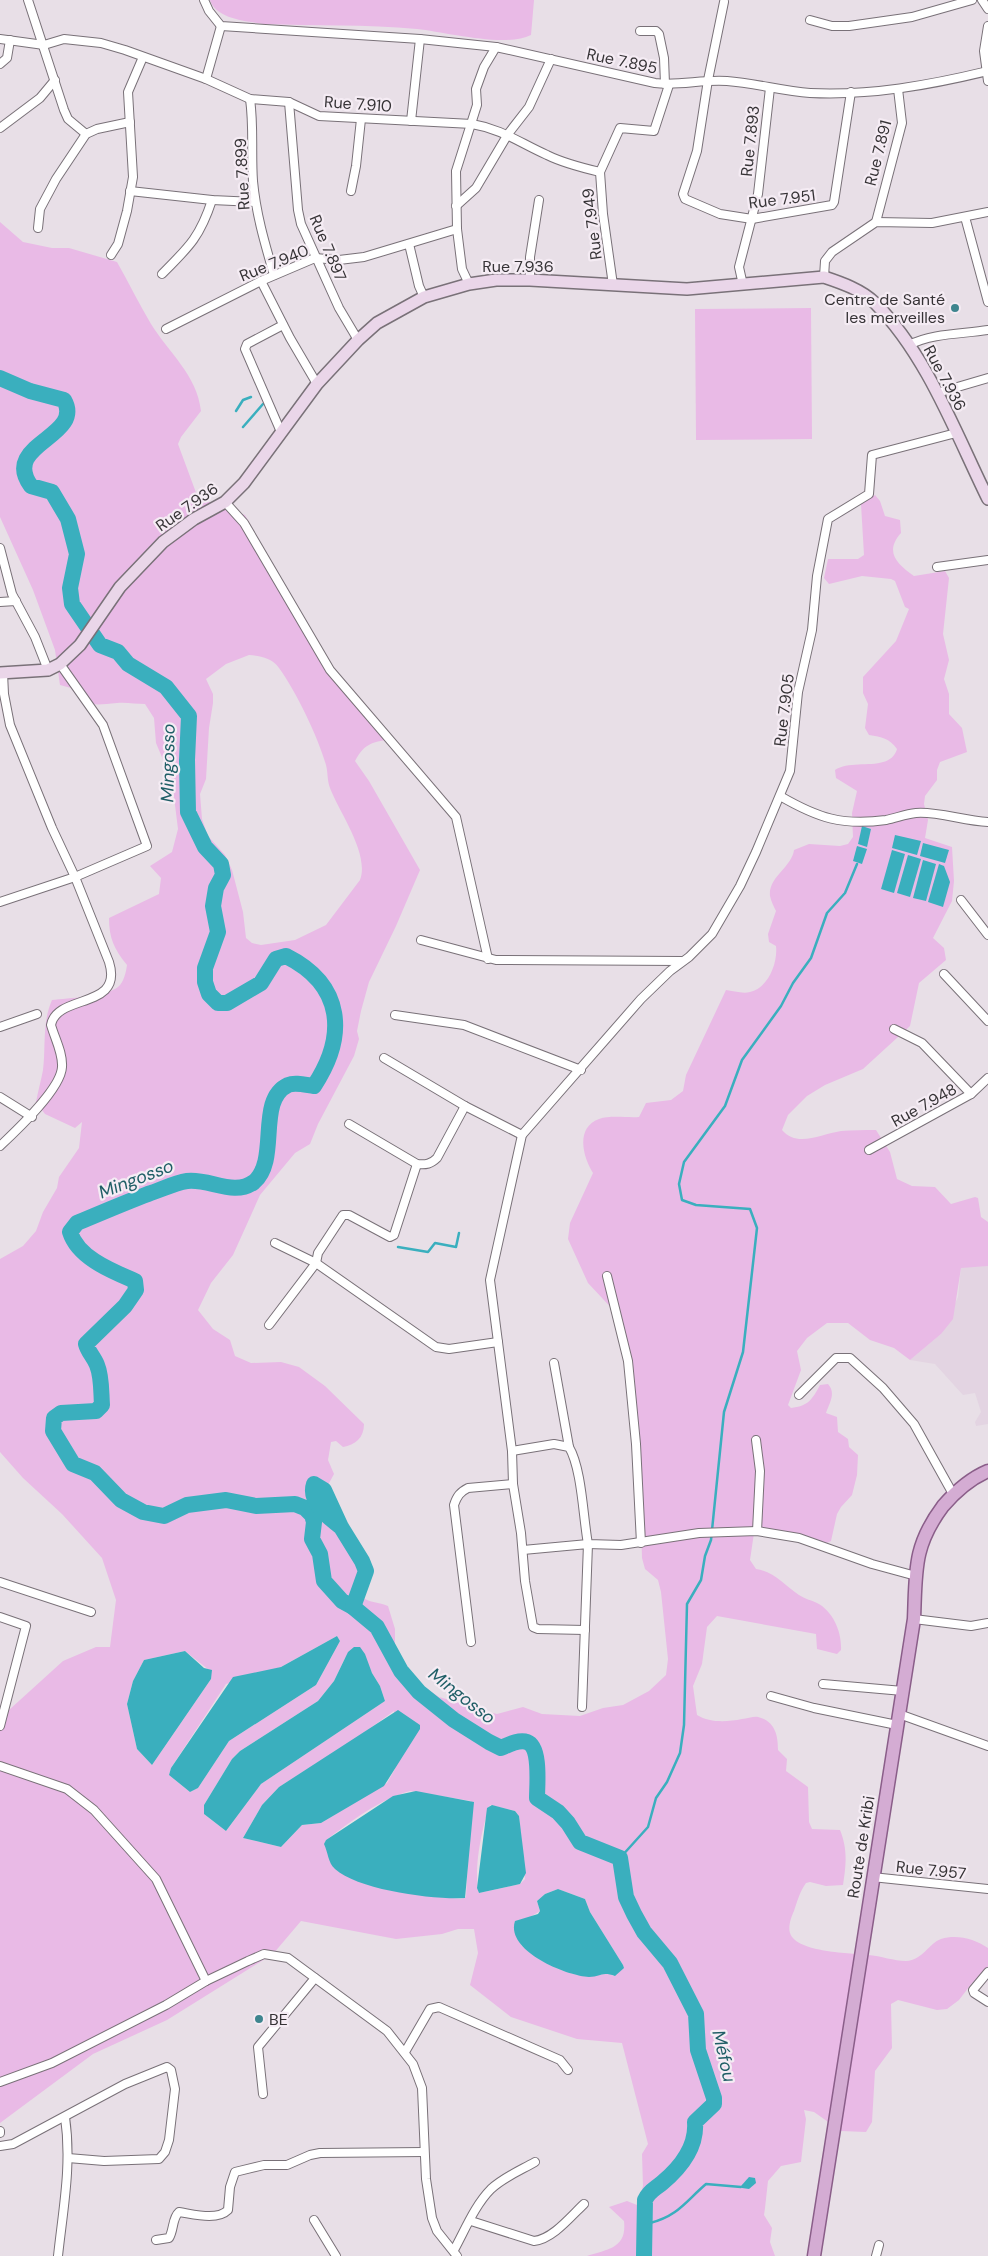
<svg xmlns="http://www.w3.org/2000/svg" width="988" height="2256" font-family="'DM Sans',sans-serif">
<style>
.built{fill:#e3d4e2}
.green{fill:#e9bae6;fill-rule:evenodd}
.water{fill:#3aafbe}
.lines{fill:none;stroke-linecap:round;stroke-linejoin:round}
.stream{stroke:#3aafbe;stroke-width:2.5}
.river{stroke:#3aafbe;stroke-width:16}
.street-casing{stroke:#797178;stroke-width:10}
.secondary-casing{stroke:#797178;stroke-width:14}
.primary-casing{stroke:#8a5e89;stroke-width:15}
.street{stroke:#fff;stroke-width:8}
.secondary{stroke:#ead6e9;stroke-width:11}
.primary{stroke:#d4acd3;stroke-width:12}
.poi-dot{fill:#3e858e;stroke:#f5ecf4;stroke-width:2}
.labels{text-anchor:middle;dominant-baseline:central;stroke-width:4.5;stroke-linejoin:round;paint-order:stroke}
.street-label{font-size:16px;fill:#363336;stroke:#f5ecf4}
.poi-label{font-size:16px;fill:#363336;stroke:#f5ecf4;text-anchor:end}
.water-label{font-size:18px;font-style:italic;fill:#1f5e66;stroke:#f5ecf4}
</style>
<rect width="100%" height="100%" fill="#e8dfe7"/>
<!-- built -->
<polygon class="built" points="988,1266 988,1424 976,1426 975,1422 981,1412 975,1393 963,1395 935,1364 910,1360 941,1334 958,1297 961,1267"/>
<!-- green -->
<g class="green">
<path d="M210,0H534L531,35C505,48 446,32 417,29C366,24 314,26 263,24C246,21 216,19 210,0Z"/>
<path d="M0,222L23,242L52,248H69L117,262C129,283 139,304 151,324C169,353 197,375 201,411L181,437L178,444L198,498L245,515L327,662L393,739C374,742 365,742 355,761L369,781L420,870L396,926L369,982L361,1011L357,1031L359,1039L354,1056L318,1124L310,1144L295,1153L260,1195L233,1255L211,1283L198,1310L213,1329L230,1340L235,1356L251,1363L281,1362L299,1367L325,1386L364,1424C364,1438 355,1445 343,1447L336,1441L331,1442L328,1460L334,1474L328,1485L338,1510L369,1566L367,1582L362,1597C370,1603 379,1602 388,1606L395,1629V1652L414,1680L439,1697L467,1705H475L485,1711L497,1714L523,1707L542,1714L580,1716L603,1708L623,1705L649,1691L666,1675L668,1659L661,1592L658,1580L645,1569L642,1558L639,1448L617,1314L588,1283L568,1239L570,1223L593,1173C583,1157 575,1128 599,1119C610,1115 628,1118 639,1117L646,1103L671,1100L683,1091L686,1075L726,990C733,991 743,994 750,992C768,988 778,963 776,946L769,942L768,934L776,911C774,907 771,901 770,896C768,877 792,867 794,850L809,844L840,846L848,844L853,837L852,813L857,791L836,778L835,770C853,758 890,773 897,749C889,738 882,737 869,735L865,728L868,704L863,693V677L896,641L909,609L905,607L895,581L891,579L862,576L829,584L824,578L828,559H858L864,555L861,504L875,495L880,501L885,516L900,520L901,533C884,552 897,564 914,576L945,571L949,578L943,634L949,660L944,679L949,694V714L962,728L967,752L940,762L937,770V780L925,796L924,804L928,820L925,838L952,847L954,881L952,901L933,938L944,948L946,960L919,983L910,1026L863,1069L825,1085L807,1096L788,1115L782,1130C797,1148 821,1134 841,1131C852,1130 864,1130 876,1130L890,1152L897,1179L912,1186L935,1187L951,1204L975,1197L978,1198L981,1217L988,1222V1266L961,1268L953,1319L941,1334L910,1360L894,1348L870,1340L848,1323H827L807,1338L797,1351L801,1370L788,1405L791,1408C808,1406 812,1400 820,1385L828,1384C836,1393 830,1402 826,1413L837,1417L838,1432L848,1439L849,1447L858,1455L857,1475L852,1495L841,1507L837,1514L831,1541C818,1550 773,1534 754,1533L750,1560L756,1569C775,1572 784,1585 799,1595C805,1599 811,1600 817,1603C833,1611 842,1632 841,1650L837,1654L817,1649L816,1634L717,1616L707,1627L702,1664L693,1686L697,1715C710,1723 727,1722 742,1719C747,1719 754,1716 758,1717C775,1721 778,1735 778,1750L787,1759L786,1771L808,1787L809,1822L812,1829L840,1830C848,1850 846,1865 843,1885L826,1886L810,1882L806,1883C800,1891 797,1902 794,1911C791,1917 788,1927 790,1933C796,1953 853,1953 868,1955C881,1956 894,1961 906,1961C923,1960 929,1943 941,1939C957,1934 975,1939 988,1948V1970L972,1983L959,2000L947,2009L937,2010L898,2000L891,2004L892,2048L875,2071L872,2122L866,2132L841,2131L814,2112L804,2110L806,2119L801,2162L781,2166L768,2181L765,2208L764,2215L772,2228L770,2242L775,2256H587C609,2249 627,2248 624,2221L609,2207L627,2201L637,2205L643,2186L642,2154L648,2144L622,2043L577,2039L511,2017L470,1985L478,1953L474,1929H458L442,1934L396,1939L301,1921L273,1954L167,2020L93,2054L0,2123V1727L9,1710L63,1661L96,1647H110L116,1600L102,1558L62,1514L23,1478L0,1452V1259L23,1246L36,1231L43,1212L57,1188L59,1177L79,1148L82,1122L75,1128L45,1114L36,1102C38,1091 41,1081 43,1070C46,1047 42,1022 52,1000C68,998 106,997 118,987C124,982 126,972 127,965C114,949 109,938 109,918L159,894L161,878L150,866L172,852L178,829L172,781L156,743L154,718L145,704C136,704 126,702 117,703C94,705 86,708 71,688L60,685L55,650L33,590L0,517ZM249,655C260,656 272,658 279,668C296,691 318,737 326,765C328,772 327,780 330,788C339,812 370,854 360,880L326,925L295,940L261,945L252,943L246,938L243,912L232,870L225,855L208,836L202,819L200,794L206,779L209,728L213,703V694L206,679L226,664ZM337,1636L340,1641L316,1685L229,1741L198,1788L190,1792L169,1775L171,1768L226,1684L281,1667ZM362,1650L372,1673L380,1686L385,1701L261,1784L226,1831L204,1814V1805L232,1759L240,1751L318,1701L334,1681L345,1658ZM185,1651L209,1670L211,1679L152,1765L137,1749L127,1704L133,1681L144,1660ZM394,1711L395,1769L387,1783L321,1823L302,1825L281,1847L243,1838L262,1805L279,1787L358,1737ZM410,1791L471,1801L466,1897L461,1899L388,1890L341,1873L333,1867L325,1842L326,1840C352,1821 378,1800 410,1791ZM490,1805L515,1811L519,1816L525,1879L520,1884L479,1893C473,1870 482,1827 490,1805ZM558,1889L585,1899L590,1912L623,1965L614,1976C604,1971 598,1977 587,1976C563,1974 539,1961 521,1945L518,1920L527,1919L540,1911L537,1901L545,1894Z"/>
<polygon points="811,308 812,439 696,440 695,309"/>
</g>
<!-- water -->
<g class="water">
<polygon points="862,826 871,829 867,847 858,844"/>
<polygon points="895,835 921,841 917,855 892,848"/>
<polygon points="923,843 949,850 945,863 920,856"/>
<polygon points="857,846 867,849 862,864 853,861"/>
<polygon points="892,850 905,854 894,893 881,889"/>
<polygon points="908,855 921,859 910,897 897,893"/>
<polygon points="923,860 936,864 926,901 913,898"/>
<polygon points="939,864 944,866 950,882 943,907 928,902"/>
<polygon points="337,1636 340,1641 316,1685 229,1741 198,1788 190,1792 169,1775 171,1768 233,1677 281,1667"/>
<polygon points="354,1647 360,1647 365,1654 372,1673 380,1686 385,1701 261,1784 226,1831 204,1814 204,1805 232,1759 240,1751 318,1701 334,1681 348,1652"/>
<polygon points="185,1651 204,1668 212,1670 211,1679 152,1765 137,1749 127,1704 133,1681 144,1660"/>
<polygon points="398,1710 420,1725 420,1729 384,1786 321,1823 302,1825 281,1847 243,1838 262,1805 279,1787"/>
<path d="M416,1791L474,1802L465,1898C434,1900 358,1890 335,1869C328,1863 328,1852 324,1844L326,1840L393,1796Z"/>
<polygon points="492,1805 515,1811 519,1816 526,1873 520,1884 479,1893 477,1888 487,1808"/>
<path d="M558,1889L585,1899L590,1912L623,1965L624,1968L615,1976C601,1971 601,1977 589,1977C567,1976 505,1951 515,1921L538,1914L540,1911L537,1901L545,1894Z"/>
<polygon points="749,2177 755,2178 756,2183 749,2189 742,2188 741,2186"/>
</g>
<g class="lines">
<!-- stream -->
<g class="stream">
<polyline points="236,411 243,400 251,397"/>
<polyline points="243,427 263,404"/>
<polyline points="398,1247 428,1252 435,1243 456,1247 459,1233"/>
<polyline points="620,1858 648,1827 656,1798 667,1782 680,1753 684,1725 687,1604 701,1580 705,1556 711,1540 724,1412 743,1352 757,1228 750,1209 696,1205 682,1200 679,1184 684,1162 725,1106 742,1060 781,1006 793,983 811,958 827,913 845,893 857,864"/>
<path d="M650,2223C678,2216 686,2201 706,2184L741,2187"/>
</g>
<!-- river -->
<g class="river">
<path d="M0,378L30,391L64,400C85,437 0,444 31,486L52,492L68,519L77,554L70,588L72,604L100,645L118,652L128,664L166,687L189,716L187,760L188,812L205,847L221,864L223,875L216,888L213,906L218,932L205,968V982L209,994L218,1003H227L261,983L276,959L286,956C344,985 347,1036 314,1086C306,1085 295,1082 288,1085C256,1100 280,1160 254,1182C234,1197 209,1178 187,1181C174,1183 161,1190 148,1194C124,1203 101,1213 77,1223L70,1232C78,1258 112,1271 135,1281L136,1290L125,1306L86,1344C88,1352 94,1357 97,1365C102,1377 101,1392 102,1405L96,1411L61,1413L54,1418L53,1431L73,1464L95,1473L121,1500L143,1512L164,1516L187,1505L226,1500L256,1506L295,1504L305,1508L312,1515L314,1522L312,1539L320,1554L324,1581L342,1601L353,1607L377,1627L401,1671L419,1692L454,1720L489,1742L501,1748C508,1745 519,1739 527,1742C541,1747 537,1786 537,1798L558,1812L568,1823L580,1842L620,1858L626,1897L634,1914L644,1932L670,1963L696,2014L698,2050L714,2098V2104L695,2122C697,2147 680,2168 662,2183C655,2189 649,2191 645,2200L644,2256"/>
<path d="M341,1527C329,1518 308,1502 314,1484L324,1490L341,1527L362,1561L366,1571L353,1607"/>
</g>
<!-- street casing -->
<g class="street-casing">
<g id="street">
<polyline points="28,0 64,110 68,119 86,134"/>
<polyline points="204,0 209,11 221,26 420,39 496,47"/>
<polyline points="982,0 988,9"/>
<polyline points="724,2 708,80 697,151 683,194 685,199 720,214 752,219 832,205 834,202 851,92"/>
<polyline points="810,20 832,26 849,26 912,17 972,0"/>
<polyline points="988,26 984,51 988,81"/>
<polyline points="640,31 656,31 659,34 664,58 665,84"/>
<path d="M0,39L44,45L64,39L101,43L125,50L206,79L250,99L289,102L319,116L472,124C502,129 520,143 547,155C563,163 583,168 600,172"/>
<polyline points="0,64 7,58 10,40"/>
<polyline points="206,79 221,26"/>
<path d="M250,99C254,127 251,154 253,181C256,214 265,244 274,275"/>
<polyline points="289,102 298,210 301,224 339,308 358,340"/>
<polyline points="411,121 420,39"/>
<polyline points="0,128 40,98 55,80"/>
<polyline points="130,191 212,200 255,202"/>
<polyline points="351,191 356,166 361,119"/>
<polyline points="456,206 476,188 508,134 529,107 551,59"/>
<polyline points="965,217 988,302"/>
<polyline points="876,222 902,123 898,89"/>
<polyline points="38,228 40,209 56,179 86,134 97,129 130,122"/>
<polyline points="409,244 419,286 424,297"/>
<polyline points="111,255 118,244 127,211 133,177 128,92 143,57"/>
<path d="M162,274C189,247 200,237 212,200"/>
<polyline points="824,277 825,261 832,252 876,222 932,223 988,212"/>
<polyline points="530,280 530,257 539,200"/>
<polyline points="261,281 290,338 317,384"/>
<path d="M469,284L462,269L457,229L456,171L477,105L476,89L484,67L496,47L655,83C679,86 703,79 727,81C755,83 782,91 810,93C870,96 930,85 988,71"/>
<polyline points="613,285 603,214 600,172 620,128 654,131 669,85"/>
<polyline points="743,285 739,267 758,194 770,88"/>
<polyline points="166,329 261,281 315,258 339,260 364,257 457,229"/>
<path d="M909,345C932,333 963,334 988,330"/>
<polyline points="937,393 988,378"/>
<polyline points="281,432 245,349 247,344 283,325"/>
<polyline points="225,502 244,523 330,670 456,817 488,959"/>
<polyline points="0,548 12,594 35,637 48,670"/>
<polyline points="937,567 988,560"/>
<polyline points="0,602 16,601"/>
<path d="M780,796C818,818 842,826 886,820C896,818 906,814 916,813C937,811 964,821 988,822"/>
<polyline points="961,900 988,935"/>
<polyline points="0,902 75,877 52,828 10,725 4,694 3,673"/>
<polyline points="421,940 496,960 681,961"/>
<polyline points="944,974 988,1021"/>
<polyline points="395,1015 464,1025 581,1070"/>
<polyline points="0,1027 37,1014"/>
<polyline points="894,1029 922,1043 971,1094"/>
<polyline points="384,1058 465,1106 522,1135"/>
<polyline points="0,1097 32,1117"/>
<path d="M349,1124L417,1164C426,1165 431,1164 437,1158L465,1106"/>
<path d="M0,1146C16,1131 61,1089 62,1067C63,1053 55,1039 51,1025C57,993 124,1010 109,962L75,877L147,846L103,725L60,664"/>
<polyline points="869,1150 971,1094 988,1078"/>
<polyline points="275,1243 316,1263 436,1347 449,1349 498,1342"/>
<polyline points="607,1276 628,1361 636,1444 641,1543"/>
<polyline points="269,1325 316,1263 318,1253 343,1215 349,1215 390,1237 394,1235 417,1164"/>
<polyline points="554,1363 569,1447"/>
<polyline points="799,1395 836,1358 850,1358 883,1388 914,1424 953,1494"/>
<polyline points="756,1440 760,1471 757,1531"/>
<path d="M512,1451L554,1444L569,1447C582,1469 583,1517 588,1544L621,1545L699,1533L757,1531L799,1538L872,1564L916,1576"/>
<polyline points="523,1550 588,1544 582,1707"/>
<polyline points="0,1582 91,1612"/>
<polyline points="0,1617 26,1626 0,1726"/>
<polyline points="914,1619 971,1626 988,1623"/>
<polyline points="585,1630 538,1629 533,1627 525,1581 521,1533 513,1484 512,1451 490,1280 522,1135 641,999 670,971 689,957 712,934 740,886 756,852 790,771 798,692 812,630 817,576 828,519 869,494 872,455 956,433"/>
<path d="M471,1642L454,1505C457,1496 460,1492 468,1488L513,1484"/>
<polyline points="823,1684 903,1691"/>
<polyline points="771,1696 814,1708 897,1725"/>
<polyline points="899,1714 988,1746"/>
<polyline points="0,1766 67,1789 94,1810 156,1879 206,1981"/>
<polyline points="872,1877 988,1889"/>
<polyline points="988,1972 973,1990 974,1993 988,2002"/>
<polyline points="405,2052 430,2009 439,2007 560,2060 568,2070"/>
<polyline points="0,2082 52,2063 166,2005 206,1981 248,1961 264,1954 288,1958 387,2031 413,2064 422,2088 426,2179 432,2218 437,2231 457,2256"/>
<polyline points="263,2094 258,2047 315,1978"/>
<polyline points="0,2131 0,2133"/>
<polyline points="0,2146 13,2144 125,2084 167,2067 171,2070 175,2089 169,2140 165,2152 159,2159 104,2161 68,2158"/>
<polyline points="314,2220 336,2256"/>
<path d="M471,2221L534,2241C553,2239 571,2216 584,2204"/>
<path d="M156,2240L169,2238C174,2230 172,2218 179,2212C193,2214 217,2221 228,2210L230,2187L235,2172L264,2165H287L310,2155L320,2153L424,2152"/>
<path d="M454,2250C465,2230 475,2205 491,2189C504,2177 521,2170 535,2162"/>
<path d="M58,2256C63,2209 72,2165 65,2117"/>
<polyline points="876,2256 879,2245"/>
</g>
</g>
<!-- secondary casing -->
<g class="secondary-casing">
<path id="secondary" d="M0,673L48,670L60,664L80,645L120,587L163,542L194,519L225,502L244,483L317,384L358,340L377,323L424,297L469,284L496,280H530L687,289L824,277C842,283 862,290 875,303C927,355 956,434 988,499"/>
</g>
<!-- primary casing -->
<g class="primary-casing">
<path id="primary" d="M814,2256L914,1619C916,1571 913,1546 943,1506C956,1491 969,1479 988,1471"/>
</g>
<!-- street -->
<use href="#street" class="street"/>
<!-- secondary -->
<use href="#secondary" class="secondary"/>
<!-- primary -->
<use href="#primary" class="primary"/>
</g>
<!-- markers -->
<g class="poi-dot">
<circle cx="955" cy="308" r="5"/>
<circle cx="259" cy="2019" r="5"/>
</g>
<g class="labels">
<!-- street labels -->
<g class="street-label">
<text transform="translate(622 61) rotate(12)">Rue 7.895</text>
<text transform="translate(358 104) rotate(4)">Rue 7.910</text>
<text transform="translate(750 141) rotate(-84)">Rue 7.893</text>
<text transform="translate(878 153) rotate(-76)">Rue 7.891</text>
<text transform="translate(242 174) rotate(-93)">Rue 7.899</text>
<text transform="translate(782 199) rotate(-7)">Rue 7.951</text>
<text transform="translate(592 224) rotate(-97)">Rue 7.949</text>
<text transform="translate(328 248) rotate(67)">Rue 7.897</text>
<text transform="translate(274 263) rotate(-22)">Rue 7.940</text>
<text x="518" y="266">Rue 7.936</text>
<text transform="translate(945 378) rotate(62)">Rue 7.936</text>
<text transform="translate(187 507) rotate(-35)">Rue 7.936</text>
<text transform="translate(784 710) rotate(-83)">Rue 7.905</text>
<text transform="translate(924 1105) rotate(-29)">Rue 7.948</text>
<text transform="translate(861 1847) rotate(-81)">Route de Kribi</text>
<text transform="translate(931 1870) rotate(6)">Rue 7.957</text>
</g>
<!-- poi labels -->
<g class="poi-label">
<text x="945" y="299">Centre de Santé<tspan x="945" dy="18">les merveilles</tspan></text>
<text x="269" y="2019" text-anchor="start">BE</text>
</g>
<!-- water labels -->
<g class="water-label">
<text transform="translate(168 763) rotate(-89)">Mingosso</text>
<text transform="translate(136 1179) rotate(-21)">Mingosso</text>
<text transform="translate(462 1696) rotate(38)">Mingosso</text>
<text transform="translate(724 2056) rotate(77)">Méfou</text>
</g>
</g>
</svg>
